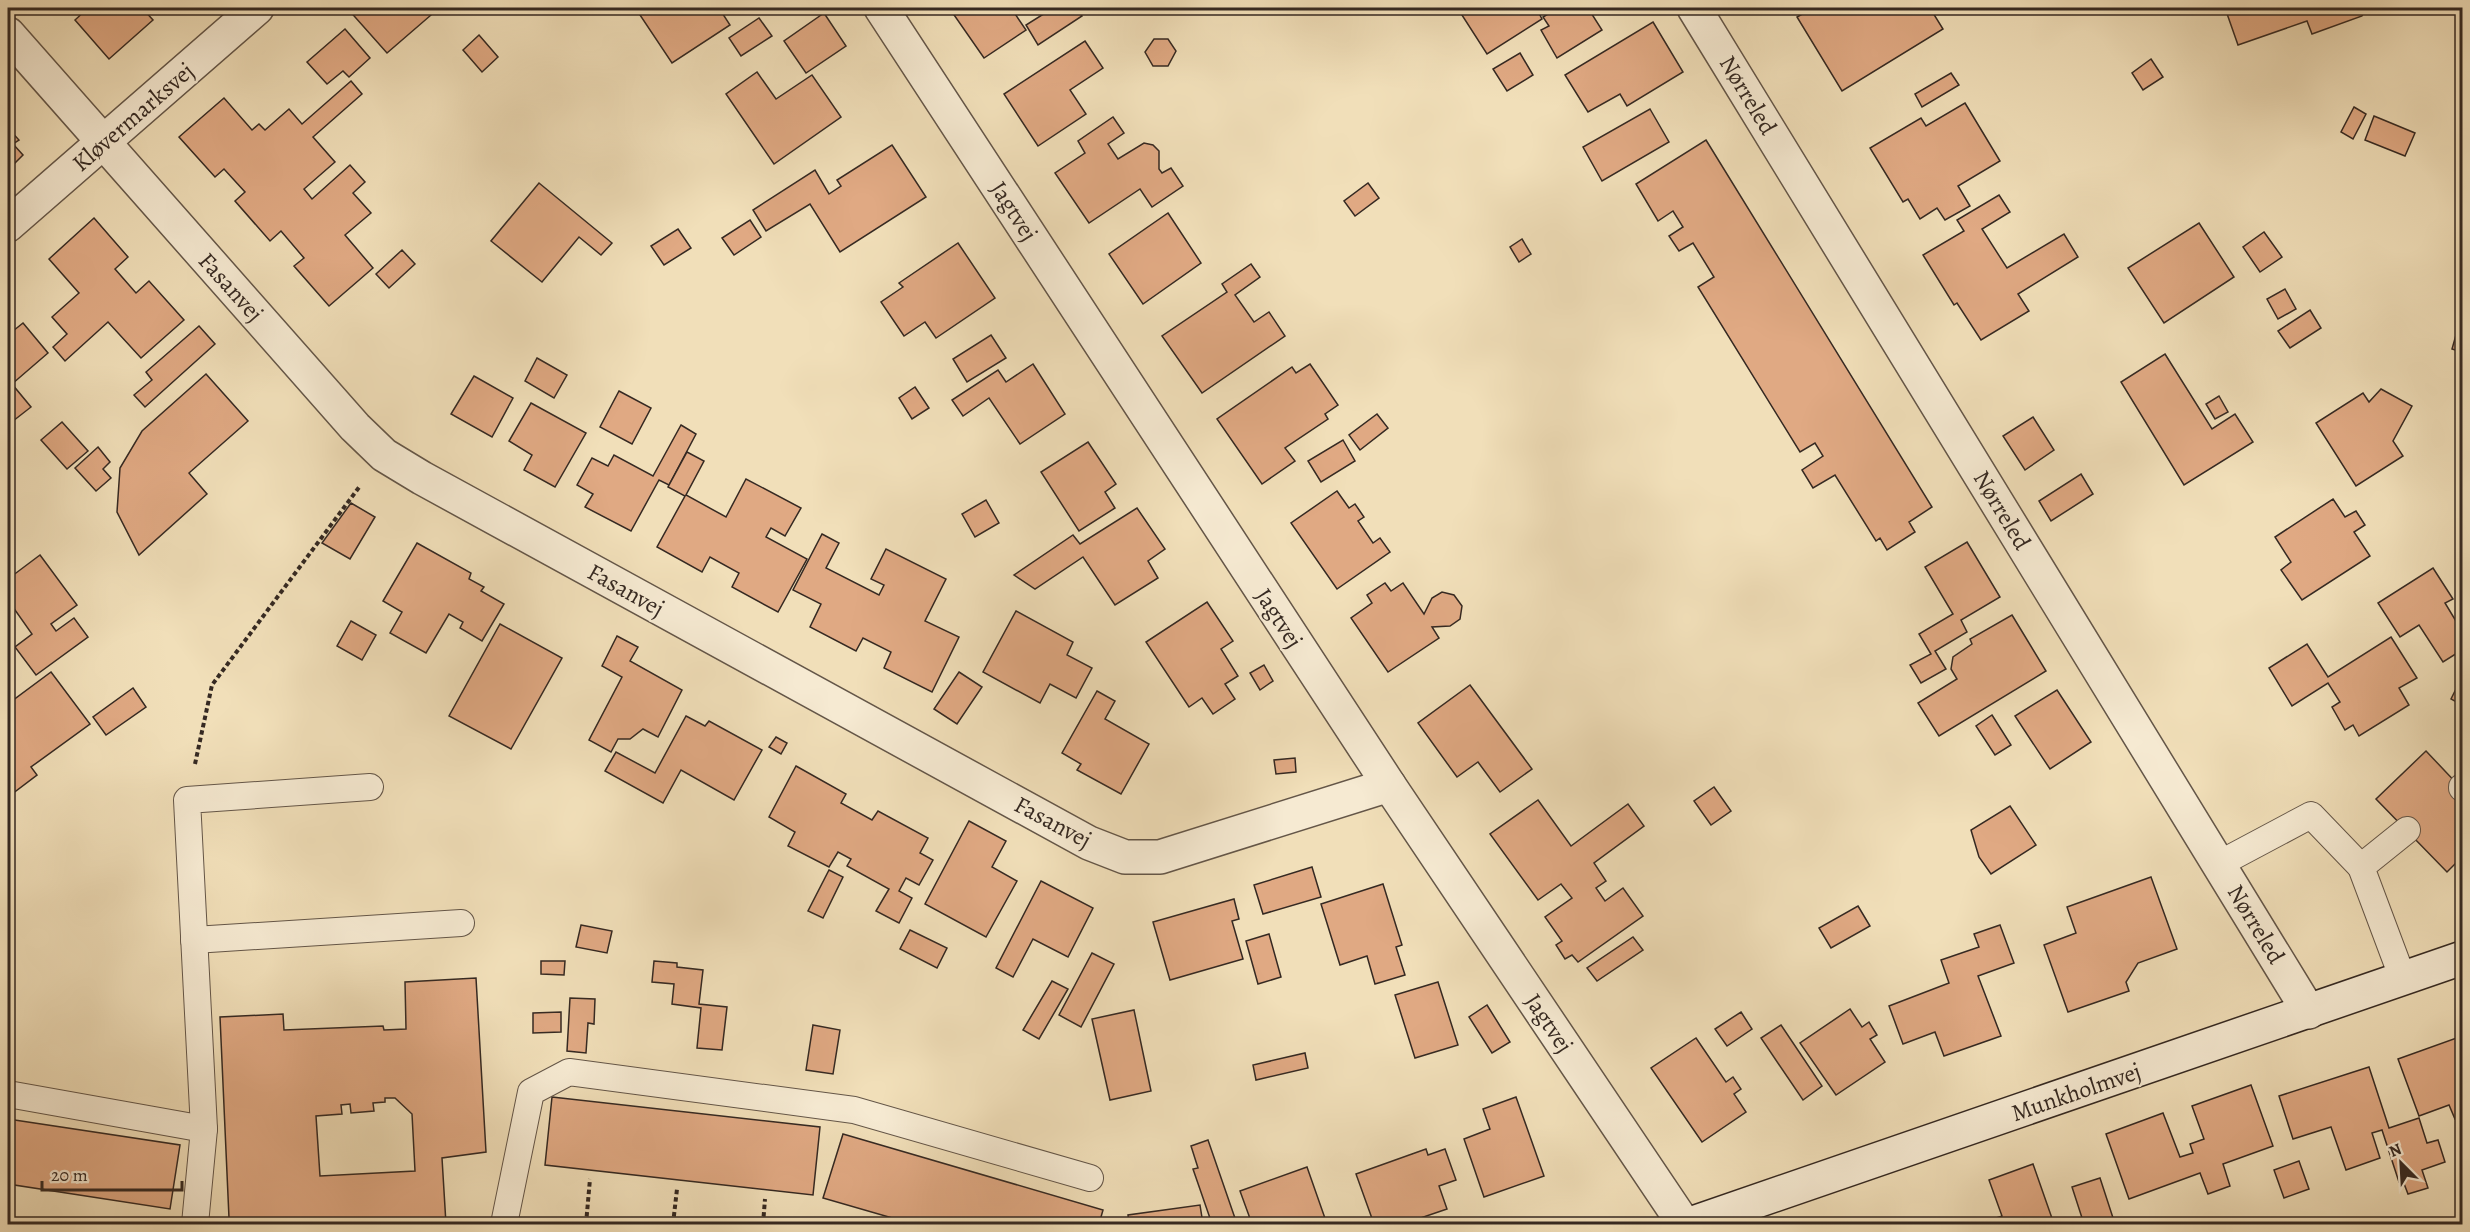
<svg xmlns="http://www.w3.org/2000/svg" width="2470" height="1232" font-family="Alegreya,serif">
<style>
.building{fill:#e0a983;stroke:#352922;stroke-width:1.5;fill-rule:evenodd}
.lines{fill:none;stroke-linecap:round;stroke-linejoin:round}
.lane-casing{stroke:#645648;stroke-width:28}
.street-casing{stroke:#645648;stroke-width:36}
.secondary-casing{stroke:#352922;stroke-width:36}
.path{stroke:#352922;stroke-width:4;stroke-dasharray:4.5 3;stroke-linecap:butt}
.lane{stroke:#f6ead2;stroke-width:26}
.street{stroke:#f6ead2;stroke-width:33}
.secondary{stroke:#f6ead2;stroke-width:33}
.labels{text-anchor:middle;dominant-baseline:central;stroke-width:5;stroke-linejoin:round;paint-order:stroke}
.street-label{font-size:24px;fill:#352922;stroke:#f6ead2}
</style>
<rect width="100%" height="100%" fill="#f1dfb9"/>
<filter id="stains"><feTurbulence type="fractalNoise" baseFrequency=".00333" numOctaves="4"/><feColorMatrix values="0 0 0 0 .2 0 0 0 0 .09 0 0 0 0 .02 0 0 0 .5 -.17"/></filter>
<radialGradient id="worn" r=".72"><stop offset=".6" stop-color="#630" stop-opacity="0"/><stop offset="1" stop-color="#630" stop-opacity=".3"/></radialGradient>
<!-- building -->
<g class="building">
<polygon points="85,8 142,8 153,20 109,59 75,20 87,9"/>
<polygon points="347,8 436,8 438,9 387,53"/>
<polygon points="652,8 719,8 730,25 672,63 640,15"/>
<polygon points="959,8 1011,8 1026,30 984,58 952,12"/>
<polygon points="1053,8 1077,8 1082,16 1038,45 1026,25"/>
<polygon points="1467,8 1536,8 1542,19 1487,54 1460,12"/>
<polygon points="1558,8 1573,8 1575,11 1581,8 1588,8 1602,30 1557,58 1541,30 1549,26 1543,17"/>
<polygon points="1813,8 1841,8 1846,14 1857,8 1930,8 1943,29 1842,91 1797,17"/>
<polygon points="2225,8 2366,8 2362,16 2312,34 2307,21 2238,45"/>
<polygon points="824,13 846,46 806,73 784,41"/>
<polygon points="759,18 772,36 741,56 729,38"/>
<polygon points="1653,22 1683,72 1627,106 1620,94 1588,112 1565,75"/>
<polygon points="345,29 370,58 349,77 343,71 327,84 307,62"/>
<polygon points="479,35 498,57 482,72 463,50"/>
<polygon points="1154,39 1168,39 1176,51 1168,66 1153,66 1145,52"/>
<polygon points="1085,41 1103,68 1070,90 1086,114 1038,146 1004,94"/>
<polygon points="1520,53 1533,75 1507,91 1493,69"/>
<polygon points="2151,59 2163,77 2143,90 2132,73"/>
<polygon points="757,72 776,99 812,75 841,117 774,164 726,94"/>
<polygon points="1951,73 1959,85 1922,107 1915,94"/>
<polygon points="351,81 362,94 313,137 335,162 304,189 312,199 350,165 365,182 353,193 371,213 345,235 373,268 329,306 294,266 304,258 281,231 270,241 235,201 245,192 224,169 215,177 179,137 224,98 252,130 259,124 265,130 289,109 302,124"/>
<polygon points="1965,103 2000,161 1958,186 1970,206 1945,220 1937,208 1920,219 1908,199 1903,202 1870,148 1921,118 1926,126"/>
<polygon points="2354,107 2366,114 2353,139 2341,132"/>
<polygon points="1650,109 1669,142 1602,181 1583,147"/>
<polygon points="2374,116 2415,133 2405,156 2365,140"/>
<polygon points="1113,117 1124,133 1108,144 1118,159 1144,143 1153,145 1159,151 1159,169 1162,173 1171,168 1183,186 1152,207 1140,189 1089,223 1055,173 1085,153 1078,141"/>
<polygon points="8,128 19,140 13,144 23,155 8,170"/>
<polygon points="1706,140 1932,507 1909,522 1915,532 1887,550 1880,538 1876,541 1835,475 1813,488 1802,470 1823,456 1815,443 1800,452 1698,287 1714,277 1693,243 1679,251 1669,236 1683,227 1673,211 1658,221 1636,184"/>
<polygon points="892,145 926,197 840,252 810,204 766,231 753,210 815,170 829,194 841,186 837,180"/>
<polygon points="539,183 612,243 601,255 579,237 542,282 491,241"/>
<polygon points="1368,183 1379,198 1355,216 1344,201"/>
<polygon points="1999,195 2010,212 1982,229 2007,268 2064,234 2078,257 2018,294 2029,311 1981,340 1957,303 1954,305 1923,255 1964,231 1957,220"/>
<polygon points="1168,213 1201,263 1143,304 1109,254"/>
<polygon points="94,218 128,257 115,269 136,293 149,281 184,320 141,358 108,322 65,361 53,347 67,334 52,317 79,293 49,259"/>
<polygon points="750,220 761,237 734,255 722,238"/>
<polygon points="2199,223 2234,277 2164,323 2128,268"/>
<polygon points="678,229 691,248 664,265 651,246"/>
<polygon points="2264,232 2282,257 2260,272 2243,247"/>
<polygon points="1522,239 1531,254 1519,262 1510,247"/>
<polygon points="958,243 995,298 936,338 925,322 904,336 881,302 903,287 899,283"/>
<polygon points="402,250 415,264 389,288 376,274"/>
<polygon points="1251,264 1260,277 1235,295 1254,322 1269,312 1285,336 1202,393 1162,336 1227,292 1222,284"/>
<polygon points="2285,289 2296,309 2278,319 2267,299"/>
<polygon points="2310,310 2321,328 2290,348 2278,331"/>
<polygon points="23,323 48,353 12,384 31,407 13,421 8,415 8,335"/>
<polygon points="199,326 215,344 145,407 134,395 152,380 146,372"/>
<polygon points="2458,328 2462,329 2462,352 2452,349"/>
<polygon points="991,335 1006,358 967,382 953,359"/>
<polygon points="2165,354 2212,429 2235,414 2253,442 2184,485 2121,382"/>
<polygon points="537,358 567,375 554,398 525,381"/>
<polygon points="1033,364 1065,414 1020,444 989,398 963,416 952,400 998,370 1006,382"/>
<polygon points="1310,364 1338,405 1325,414 1328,419 1285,448 1295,461 1262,484 1217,419 1292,367 1296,373"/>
<polygon points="206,374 248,421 189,473 207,494 139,555 117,512 120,468 142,431"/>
<polygon points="474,376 513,398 492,437 451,414"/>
<polygon points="915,387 929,408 912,419 899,398"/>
<polygon points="2381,389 2412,406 2393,441 2403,456 2356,486 2316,423 2363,393 2369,402"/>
<polygon points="619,391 651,408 632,444 600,427"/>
<polygon points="2219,396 2228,412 2215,419 2206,404"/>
<polygon points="531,403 586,433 555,487 524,470 532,455 509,441"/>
<polygon points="1377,414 1388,428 1360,450 1349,435"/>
<polygon points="2033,417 2054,450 2025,470 2003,436"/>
<polygon points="62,422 88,451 67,469 41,440"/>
<polygon points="681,425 696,434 669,485 659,480 631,531 585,507 593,494 577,485 592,458 608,466 614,455 653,476"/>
<polygon points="1343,440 1355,461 1321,482 1308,461"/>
<polygon points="1088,442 1116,484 1105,492 1115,508 1079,531 1041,472"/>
<polygon points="98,447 110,462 103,469 111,478 96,491 75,468"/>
<polygon points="687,452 704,461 686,495 726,517 746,479 801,508 785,536 771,528 766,537 807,559 778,612 732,587 739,573 710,557 702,572 657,547 685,496 668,487"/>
<polygon points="2081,474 2093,494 2051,521 2039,501"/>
<polygon points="1337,491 1349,508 1355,504 1364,517 1358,521 1373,543 1380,538 1390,552 1337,589 1291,523"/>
<polygon points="2333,499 2345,517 2356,511 2365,525 2354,532 2370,556 2302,600 2281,570 2291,562 2275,537"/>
<polygon points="986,500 999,523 975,537 962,514"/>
<polygon points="351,503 375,517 350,559 322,543"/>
<polygon points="1137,508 1165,549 1148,561 1158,578 1115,605 1083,557 1035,589 1014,575 1073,535 1080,544"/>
<polygon points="822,534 839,543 826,568 879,595 884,585 871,579 886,549 946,579 925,621 959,637 932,692 884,668 891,652 863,638 856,651 810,627 821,604 793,590"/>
<polygon points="1967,542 2000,597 1961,620 1967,632 1935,651 1946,669 1921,683 1910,665 1931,654 1919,634 1953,614 1925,567"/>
<polygon points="417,543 471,573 469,579 484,587 481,591 504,604 482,641 460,628 463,622 449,614 426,653 390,633 402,612 383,601"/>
<polygon points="40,555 77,605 51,624 56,631 74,618 88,637 36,675 15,647 32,634 8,600 8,579"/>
<polygon points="2433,568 2453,599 2445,603 2462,631 2462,650 2443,662 2419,625 2400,637 2378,603"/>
<polygon points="1385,583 1391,591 1403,583 1424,614 1432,598 1442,592 1454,595 1462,606 1460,619 1450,626 1432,627 1439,638 1388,672 1351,618 1372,603 1367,595"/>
<polygon points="1207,602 1233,641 1221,649 1238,676 1225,684 1235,699 1213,714 1202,698 1189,707 1146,642"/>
<polygon points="1016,611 1073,642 1067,655 1092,668 1076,698 1050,684 1040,703 983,672"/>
<polygon points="2012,615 2046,671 1939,736 1918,703 1957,679 1951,669 1953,657 1972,644 1970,639"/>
<polygon points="351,621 376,635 362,660 337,646"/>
<polygon points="500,624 562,658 511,749 449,716"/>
<polygon points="617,636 638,647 630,661 682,690 658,737 643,729 630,739 618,739 611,752 589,740 622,677 602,666"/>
<polygon points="2391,637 2417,678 2399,688 2409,705 2359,736 2353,725 2345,730 2332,707 2340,702 2328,683 2292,706 2269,668 2307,644 2328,677"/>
<polygon points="1264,665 1273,681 1260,690 1250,673"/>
<polygon points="51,672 90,724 31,767 37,775 8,797 8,704"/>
<polygon points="959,672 982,687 957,724 934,709"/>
<polygon points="2462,677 2462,705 2451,699"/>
<polygon points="1470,685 1532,769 1500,792 1478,762 1457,777 1418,723"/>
<polygon points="133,688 146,707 106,735 93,717"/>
<polygon points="2057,690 2091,742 2050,769 2015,716"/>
<polygon points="1097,691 1115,701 1105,719 1149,744 1121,794 1077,770 1081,764 1062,753"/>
<polygon points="1992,715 2011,745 1995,755 1976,726"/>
<polygon points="686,716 705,726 709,721 762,750 734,800 681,770 663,803 605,771 616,752 655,773"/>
<polygon points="776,737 787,743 781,754 769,747"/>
<polygon points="2426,751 2462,789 2462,857 2447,872 2376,799"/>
<polygon points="1295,758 1296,772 1276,774 1274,760"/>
<polygon points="796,766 846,794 841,803 872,820 878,811 928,838 920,853 933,860 919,885 906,878 899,891 912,898 899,923 876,911 889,889 847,866 851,859 838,852 829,867 788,846 795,832 769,817"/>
<polygon points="1714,787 1731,811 1711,825 1694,801"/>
<polygon points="1538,800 1571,846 1628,804 1644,826 1594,863 1606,881 1596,888 1605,901 1623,888 1643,916 1578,962 1572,955 1565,959 1556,945 1562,941 1545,917 1572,898 1561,884 1538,900 1490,834"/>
<polygon points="2010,806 2036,845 1991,874 1979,857 1971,830"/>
<polygon points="969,821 1006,841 992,867 1017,881 986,937 925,904"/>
<polygon points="1312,867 1321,897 1263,914 1254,885"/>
<polygon points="829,870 843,877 823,918 808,911"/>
<polygon points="2151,877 2177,949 2138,963 2126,982 2129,991 2068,1012 2044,945 2076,933 2067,907"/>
<polygon points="1041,881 1093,908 1068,957 1033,939 1013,977 996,968"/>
<polygon points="1383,884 1402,945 1396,947 1405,975 1375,984 1367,956 1340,965 1321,904"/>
<polygon points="1234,899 1239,919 1232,921 1243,959 1170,980 1153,922"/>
<polygon points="1858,906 1870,926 1831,948 1819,928"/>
<polygon points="581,925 612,931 607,953 576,947"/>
<polygon points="2000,925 2014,963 1978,976 2001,1036 1944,1056 1935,1032 1903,1044 1889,1006 1949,983 1941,960 1979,947 1974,934"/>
<polygon points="910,930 947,948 937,968 900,949"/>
<polygon points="1269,934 1281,977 1258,984 1246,941"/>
<polygon points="1633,937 1643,950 1597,981 1587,968"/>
<polygon points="1092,953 1114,964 1081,1027 1059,1015"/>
<polygon points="541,961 565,961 564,975 541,974"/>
<polygon points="654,961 677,963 677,967 703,970 699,1004 727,1007 722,1050 697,1048 701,1008 672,1004 674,984 652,982"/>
<path d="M476,978L486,1152L442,1158L446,1224H241V1219L229,1218L220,1017L283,1014L284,1030L383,1026L384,1030L406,1029L405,982ZM385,1098H395L412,1114L415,1171L320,1176L316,1116L342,1114L341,1105L350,1104L351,1113L374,1111L373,1103L385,1102Z"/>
<polygon points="1052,981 1068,989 1039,1039 1023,1030"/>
<polygon points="1438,982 1458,1045 1415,1058 1395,995"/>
<polygon points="570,998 595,999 594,1024 588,1023 586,1053 567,1051"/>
<polygon points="1487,1005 1510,1042 1492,1053 1469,1017"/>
<polygon points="1850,1009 1862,1027 1869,1022 1877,1035 1870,1039 1885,1062 1836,1095 1800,1043"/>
<polygon points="1134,1010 1151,1091 1110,1100 1092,1019"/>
<polygon points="561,1012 561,1032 533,1033 533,1013"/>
<polygon points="1741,1012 1752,1029 1727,1046 1715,1029"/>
<polygon points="813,1025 840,1030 833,1074 806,1070"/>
<polygon points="1781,1025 1822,1086 1803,1100 1761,1038"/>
<polygon points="2462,1036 2462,1117 2455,1119 2449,1105 2419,1116 2398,1059"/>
<polygon points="1696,1038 1726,1082 1733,1077 1741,1089 1734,1094 1746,1112 1702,1142 1651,1068"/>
<polygon points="1305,1053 1308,1068 1256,1080 1253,1065"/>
<polygon points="2369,1067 2389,1128 2419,1118 2427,1143 2438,1140 2445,1162 2422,1170 2428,1188 2408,1194 2403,1181 2399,1182 2382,1130 2372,1133 2380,1158 2346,1170 2331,1127 2293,1139 2279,1096"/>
<polygon points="2251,1085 2273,1146 2223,1164 2230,1186 2208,1194 2200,1173 2129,1199 2106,1134 2163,1113 2180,1157 2193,1153 2190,1144 2204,1139 2192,1106"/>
<polygon points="552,1097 820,1127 813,1195 545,1165"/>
<polygon points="1516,1097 1544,1176 1484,1197 1464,1139 1490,1129 1483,1109"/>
<polygon points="8,1119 180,1145 170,1209 8,1184"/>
<polygon points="843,1134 1103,1210 1099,1224 913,1224 823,1198"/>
<polygon points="1208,1140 1237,1224 1212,1224 1193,1169 1198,1168 1191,1146"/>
<polygon points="1426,1149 1428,1155 1445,1149 1456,1180 1439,1186 1447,1209 1403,1224 1374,1224 1356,1174"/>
<polygon points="2299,1161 2309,1189 2284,1198 2274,1170"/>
<polygon points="2033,1164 2054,1224 1979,1224 2002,1216 1989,1180"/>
<polygon points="1307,1167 1327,1224 1252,1224 1240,1191"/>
<polygon points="2100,1178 2115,1224 2084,1224 2072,1187"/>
<polygon points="1200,1205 1203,1224 1129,1224 1128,1215"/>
</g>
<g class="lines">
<!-- lane casing -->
<g class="lane-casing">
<g id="lane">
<polyline points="2462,788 2462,787"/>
<polyline points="2219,864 2311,815 2361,867"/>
<polyline points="194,940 461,923"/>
<polyline points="2403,979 2361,867 2407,830"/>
<polyline points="8,1094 204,1129"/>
<polyline points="195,1224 204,1129 187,800 370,787"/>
<polyline points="504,1224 531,1092 569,1072 854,1110 1090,1178"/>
</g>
</g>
<!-- street casing -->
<g class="street-casing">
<g id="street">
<polyline points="881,8 1389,785 1684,1224"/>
<polyline points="1694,8 2309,1012"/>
<polyline points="8,34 355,427 384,455 422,478 1089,843 1125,857 1160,857 1389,785"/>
<polyline points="8,225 257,8"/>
</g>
</g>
<!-- secondary casing -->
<g class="secondary-casing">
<polyline id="secondary" points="1690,1224 2462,958"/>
</g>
<!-- path -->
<g class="path">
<polyline points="195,764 212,685 360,486"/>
<polyline points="888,1222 892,1224"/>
<polyline points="586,1224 590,1179"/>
<polyline points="673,1224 677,1189"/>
<polyline points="763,1224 765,1199"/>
</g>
<!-- lane -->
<use href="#lane" class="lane"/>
<!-- street -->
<use href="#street" class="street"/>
<!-- secondary -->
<use href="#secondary" class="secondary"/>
</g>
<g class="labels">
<!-- street labels -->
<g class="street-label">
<text transform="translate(1748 95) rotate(59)">Nørreled</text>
<text transform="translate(133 117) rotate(-41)">Kløvermarksvej</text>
<text transform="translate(1014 211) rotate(57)">Jagtvej</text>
<text transform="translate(231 287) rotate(48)">Fasanvej</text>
<text transform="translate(2002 510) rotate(59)">Nørreled</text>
<text transform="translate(626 590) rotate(29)">Fasanvej</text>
<text transform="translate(1279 618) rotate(57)">Jagtvej</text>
<text transform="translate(1053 822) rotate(28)">Fasanvej</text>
<text transform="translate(2256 924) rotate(59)">Nørreled</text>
<text transform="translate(1549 1023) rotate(56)">Jagtvej</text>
<text transform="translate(2076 1092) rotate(-19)">Munkholmvej</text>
</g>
</g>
<!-- margin -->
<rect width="2470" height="1232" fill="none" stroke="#f1dfb9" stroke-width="30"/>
<rect x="9" y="9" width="2452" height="1214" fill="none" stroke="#352922" stroke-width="3"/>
<rect x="15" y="15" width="2440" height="1202" fill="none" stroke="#352922" stroke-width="1.5"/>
<!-- north arrow -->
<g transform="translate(2401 1163) rotate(336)" stroke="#f6ead2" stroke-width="4.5" paint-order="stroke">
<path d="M0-4.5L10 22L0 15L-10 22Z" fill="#352922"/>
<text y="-9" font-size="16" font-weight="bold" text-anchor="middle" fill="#352922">N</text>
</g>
<!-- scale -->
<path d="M42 1181v9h140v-9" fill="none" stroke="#352922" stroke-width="3"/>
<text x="51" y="1181" font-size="18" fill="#352922" stroke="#f6ead2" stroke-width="4.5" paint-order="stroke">20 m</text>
<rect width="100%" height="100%" filter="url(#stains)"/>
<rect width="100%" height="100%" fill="url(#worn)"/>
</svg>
